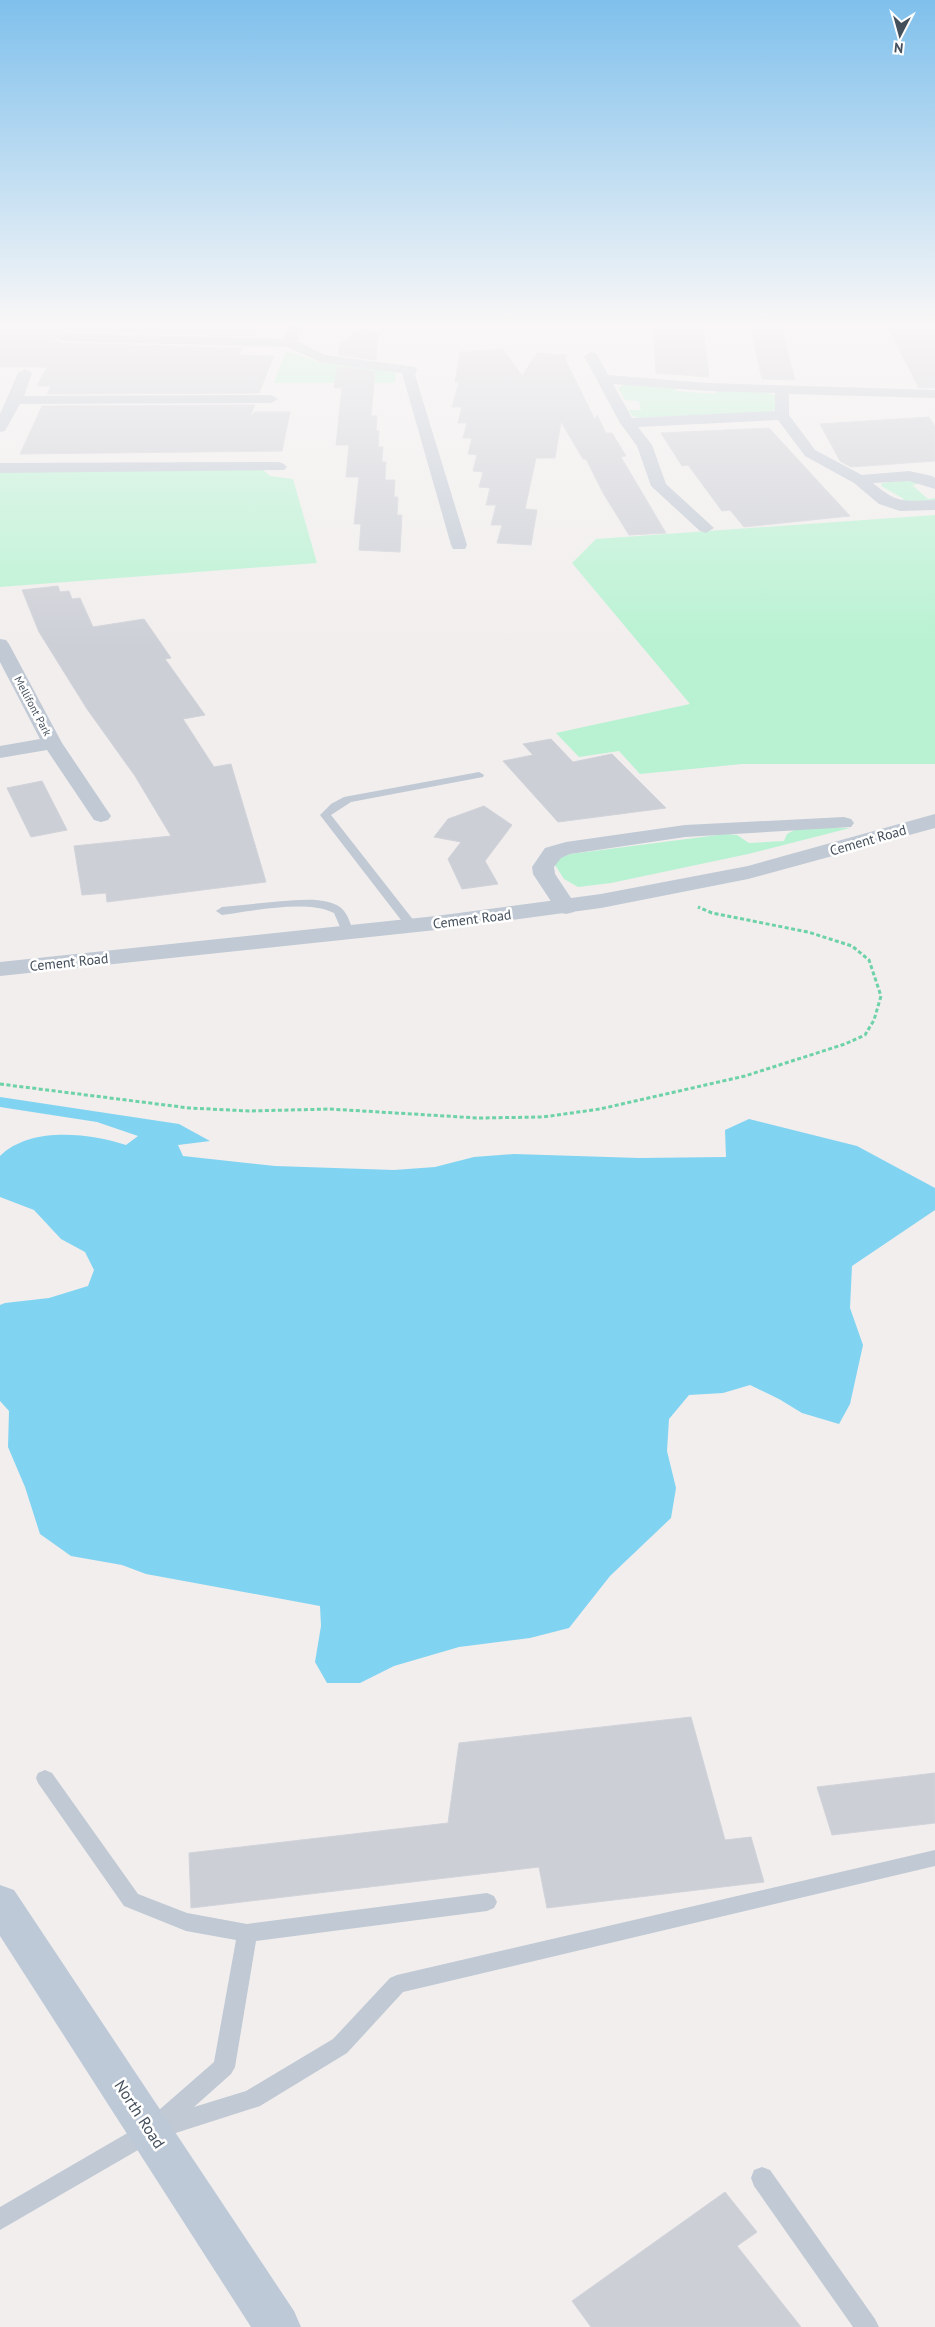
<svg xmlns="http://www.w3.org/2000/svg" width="935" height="2327" font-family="'PT Sans',sans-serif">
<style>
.education{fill:#e2dfdf}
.green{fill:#b8f2d2}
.water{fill:#81d3f2}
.building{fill:#cccfd6;stroke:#d1d3da}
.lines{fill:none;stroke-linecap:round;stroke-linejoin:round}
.path{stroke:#6dd2a7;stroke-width:3;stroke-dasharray:4 2.5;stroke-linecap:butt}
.service{fill:#c0c9d4;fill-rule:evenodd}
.minor{fill:#c0c9d4;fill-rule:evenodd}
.tertiary{fill:#c0c9d4;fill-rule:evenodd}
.secondary{fill:#bec9d8;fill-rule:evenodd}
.labels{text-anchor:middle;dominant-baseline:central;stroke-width:5;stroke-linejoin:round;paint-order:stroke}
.far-street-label{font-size:11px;fill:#444f5c;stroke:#fff}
.street-label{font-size:14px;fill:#444f5c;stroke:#fff}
.near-street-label{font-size:16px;fill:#444f5c;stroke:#fff}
</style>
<rect width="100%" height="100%" fill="#f1eeed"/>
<!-- education -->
<polygon class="education" points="639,321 741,321 742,327 639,325"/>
<!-- green -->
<g class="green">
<polygon points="286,350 320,363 392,370 396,372 395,383 274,383"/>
<polygon points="627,383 677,387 675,391 715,394 717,390 767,392 776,396 775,410 767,412 640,418 633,416 628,410 641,410 639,401 625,400 618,388"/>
<polygon points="262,469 270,476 293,479 317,563 0,587 0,471"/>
<polygon points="908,480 923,483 912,485 928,499 935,498 935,501 901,501 904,499 881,486 882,483"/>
<polygon points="935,515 935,764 742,764 640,774 619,751 579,757 556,733 690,704 572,563 596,539"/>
<polygon points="798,828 850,828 748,854 611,883 578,887 564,879 555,865 558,859 570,854 726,834 737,835 749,843 784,841 787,834"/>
</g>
<!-- water -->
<path class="water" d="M0,1097L179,1124L210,1141L178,1145L183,1156L275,1166L394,1170L435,1167L474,1157L514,1154L639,1158L726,1157L725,1130L749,1119L857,1146L935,1188V1210L852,1266L850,1308L863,1345L850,1404L839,1424L802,1413L779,1399L750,1385L723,1393L689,1395L669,1419L667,1451L676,1488L671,1518L610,1576L569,1628L530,1638L459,1647L394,1666L360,1683H327L315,1662L321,1626L320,1606L146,1574L122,1565L71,1556L40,1534L25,1487L8,1447L9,1411L0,1401V1305L5,1303L49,1298L88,1286L94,1270L85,1252L61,1239L34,1210L0,1197V1156C30,1126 90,1133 126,1145L138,1136L97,1122L0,1107Z"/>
<!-- building -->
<g class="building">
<polygon points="0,321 122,321 197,324 210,324 217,321 263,323 253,336 62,331 53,338 62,343 243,348 238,355 274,356 259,393 47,394 51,386 37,386 47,367 0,367"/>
<polygon points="653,321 703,321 709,377 656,373"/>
<polygon points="897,321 935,321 935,388 919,388 886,324 899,324"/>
<polygon points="749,322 780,322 795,380 762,379"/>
<polygon points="355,331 378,333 376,360 338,355 340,344"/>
<polygon points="503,349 522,376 537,353 568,355 565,359 595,420 597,415 606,433 612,433 626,456 621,457 666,533 629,535 603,493 586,459 583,459 561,422 555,458 536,458 525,509 537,510 531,545 497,543 502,525 491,525 496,505 486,505 490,488 479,487 483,472 473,471 477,455 468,454 472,438 463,438 467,423 458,423 462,407 452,407 459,382 455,382 460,352"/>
<polygon points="337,367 375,371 371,416 377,416 376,431 379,431 378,447 383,447 382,462 386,462 385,480 395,480 394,497 398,497 397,515 402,515 400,552 359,550 361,524 354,524 359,477 346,477 349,445 336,445 342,388 334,388"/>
<polygon points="255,405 250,417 255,412 290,412 282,451 20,454 42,406"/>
<polygon points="929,417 935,426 935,461 880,465 851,467 840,461 820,424"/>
<polygon points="769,428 850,516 744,527 730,510 722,511 688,465 682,466 661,433"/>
<polygon points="58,586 60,592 69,591 72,599 80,598 93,627 144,619 171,658 165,659 205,715 183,719 214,767 231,764 266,882 107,902 106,893 82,895 74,846 171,836 135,776 87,709 39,632 22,590"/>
<polygon points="551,739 573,762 612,754 666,808 558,822 503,761 533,755 523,744"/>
<polygon points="42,781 67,830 31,837 7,788"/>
<polygon points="484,806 512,825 485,861 498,884 462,889 448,859 461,842 434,837 448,819"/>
<polygon points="691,1717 725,1840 751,1837 764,1882 547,1908 539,1867 191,1908 189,1853 448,1823 459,1743"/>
<polygon points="935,1773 935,1823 832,1835 817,1787"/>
<polygon points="725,2192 757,2232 737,2246 801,2327 591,2327 572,2301"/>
</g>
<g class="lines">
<!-- path -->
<polyline class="path" points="0,1084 189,1108 249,1111 330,1109 478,1118 543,1117 600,1109 745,1076 845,1044 865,1035 874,1020 881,996 869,960 852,946 808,932 712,913 698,907"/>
<!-- service -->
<g class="service">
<polygon points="479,772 484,775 483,777 351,802 331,815 418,926 412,930 408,929 320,815 331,804 344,797"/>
<path d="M283,901C300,900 332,896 344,911C349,917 351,926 354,933L352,936H344L334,913C308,899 251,911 222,915L216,911L222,907Z"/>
<polygon points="45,1770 52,1773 138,1894 187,1913 247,1924 487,1893 494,1896 497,1902 494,1908 487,1911 256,1941 235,2067 231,2074 194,2107 246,2091 333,2039 390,1978 397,1975 935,1850 935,1866 403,1992 347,2053 260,2106 157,2139 0,2230 0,2207 143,2124 214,2062 236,1940 186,1931 124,1906 38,1783 36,1778 38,1773"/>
<polygon points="762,2167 770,2170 875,2319 879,2327 853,2327 754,2186 751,2178 754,2170"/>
</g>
<!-- minor -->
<g class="minor">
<polygon points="289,321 303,321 297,341 325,355 415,367 417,370 415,375 467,545 465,549 453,549 451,545 402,373 322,363 287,347 62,341 55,337 62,333 284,339"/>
<path d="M591,352L596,353L608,375L707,383L935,390V398L789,394V415L815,450L862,475L909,471L932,476L935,478V489L909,481L873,483C898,504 903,501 935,500V510L900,511L879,504L854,483L805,456L778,420L638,427L652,445L666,484L714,528L706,533L700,531L651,486L637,446L620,423L584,356ZM613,384L707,391L775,393V411L632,418Z"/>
<polygon points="25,369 32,373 24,396 271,395 278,399 271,403 20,404 5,431 0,432 0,414 18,373"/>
<polygon points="279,462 284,464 287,467 284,470 0,473 0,463"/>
<polygon points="0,639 6,640 9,644 62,743 111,816 108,820 101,822 94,820 47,750 0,758 0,746 40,739 0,662"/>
<polygon points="844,817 851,819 854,823 851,827 685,837 570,854 561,858 554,867 555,874 577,907 574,912 566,914 558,912 533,874 532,867 545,848 566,842 685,825"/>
</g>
<!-- tertiary -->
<polygon class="tertiary" points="935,814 935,828 748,879 601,908 436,930 0,976 0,962 436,916 601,894 748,866"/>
<!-- secondary -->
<polygon class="secondary" points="0,1885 14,1890 294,2311 301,2327 251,2327 0,1936"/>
</g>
<!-- sky -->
<linearGradient id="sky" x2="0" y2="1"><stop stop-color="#7fc0ec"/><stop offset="0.5" stop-color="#f9f7f7"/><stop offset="1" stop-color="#f9f7f7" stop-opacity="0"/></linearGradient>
<rect width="935" height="647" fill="url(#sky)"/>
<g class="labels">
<!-- far-street labels -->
<g class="far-street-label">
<text transform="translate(33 706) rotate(62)">Mellifont Park</text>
</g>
<!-- street labels -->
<g class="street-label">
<text transform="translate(868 840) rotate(-16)">Cement Road</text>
<text transform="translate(472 919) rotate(-7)">Cement Road</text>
<text transform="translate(69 962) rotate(-6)">Cement Road</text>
</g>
<!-- near-street labels -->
<g class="near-street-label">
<text transform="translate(140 2114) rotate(57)">North Road</text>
</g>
</g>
<!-- north arrow -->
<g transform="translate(900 35) rotate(186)" stroke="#ffffff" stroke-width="4" paint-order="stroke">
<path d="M0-4L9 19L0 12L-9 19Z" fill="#444f5c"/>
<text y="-8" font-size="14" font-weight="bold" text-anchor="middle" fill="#444f5c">N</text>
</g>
</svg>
